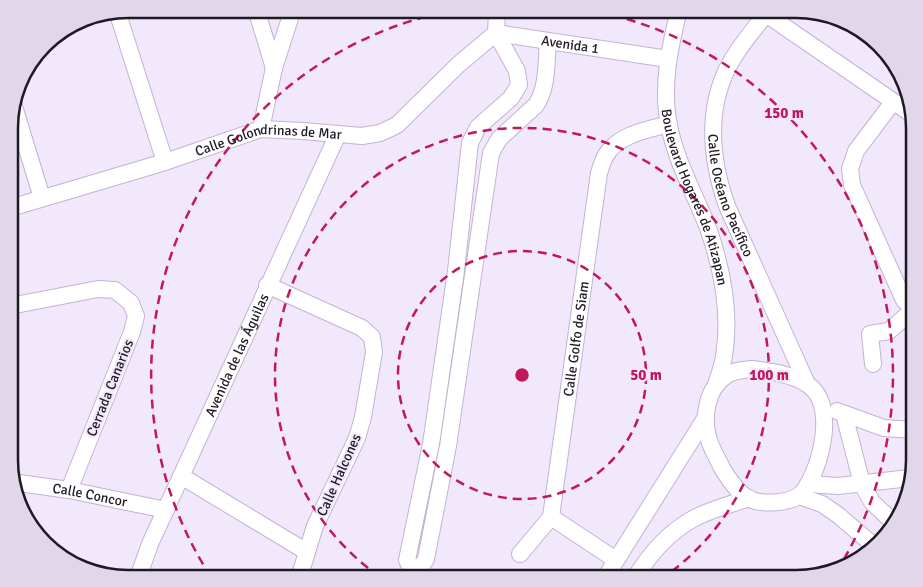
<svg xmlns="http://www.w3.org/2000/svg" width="923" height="587" font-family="Signika,sans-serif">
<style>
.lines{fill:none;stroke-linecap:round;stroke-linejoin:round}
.minor-casing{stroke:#c4b2d2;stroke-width:18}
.minor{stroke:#fff;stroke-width:16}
.ring{fill:none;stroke:#c2185b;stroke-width:2.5;stroke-dasharray:9 6}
.labels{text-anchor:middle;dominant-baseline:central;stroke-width:4.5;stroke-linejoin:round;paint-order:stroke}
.street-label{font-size:14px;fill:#1f1924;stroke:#f2e8fc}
.rim{fill:none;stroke:#1f1924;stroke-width:2.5}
.centre{fill:#c2185b;stroke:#f2e8fc;stroke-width:2.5}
.ring-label{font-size:15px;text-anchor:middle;font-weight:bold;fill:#c2185b;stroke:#f2e8fc;stroke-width:4.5;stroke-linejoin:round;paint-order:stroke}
</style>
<rect width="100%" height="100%" fill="#f2e8fc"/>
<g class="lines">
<!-- minor casing -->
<g class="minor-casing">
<g id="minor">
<polyline points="256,9 274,68"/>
<path id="s1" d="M679,9C670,47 661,86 669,125C676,162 695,194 708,228C722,268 731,313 724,356C723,365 719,375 716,385"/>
<path id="s2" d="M770,9C759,23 747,37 737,52C705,99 709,155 727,206L807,384"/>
<polyline points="117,11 165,162"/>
<polyline points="766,14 913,115"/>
<path d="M496,33L517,71L519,85L511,98L478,127L470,143L456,271L431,444L407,560L409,564L417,569L421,567L426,559L448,446L491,153L499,139L536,105C548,87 546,63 548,42"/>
<path id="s3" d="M496,33L668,59"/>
<polyline points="496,33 497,9"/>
<polyline points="893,102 856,151 850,169 852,185 904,300 914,309"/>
<polyline points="13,103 42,198"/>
<polyline points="261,129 274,68 293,9"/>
<path id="s4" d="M10,208L165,162L261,129L303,131L362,136L380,133L397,125L459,64L496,33"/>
<polyline points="267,285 362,328 372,337 374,352 363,417 357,438 315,526 299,578"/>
<polyline points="10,306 98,289 115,290 131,303 136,316 132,332 69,490"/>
<polyline points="873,364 870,334 889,331 914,309"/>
<path d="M752,369C770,371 791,374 807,384C838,404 821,468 803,492C797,499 788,501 779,502C770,503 758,503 749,499C738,493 728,478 722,468C718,459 712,450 709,440C702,419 706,388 727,375C734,370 744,370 752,369Z"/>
<polyline points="837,411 884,428 914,430"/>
<polyline points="844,414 862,484 872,502 895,524"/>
<polyline points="181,476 307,552"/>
<path id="s5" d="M12,482L69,490L166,510"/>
<polyline points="808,484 838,486 910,478"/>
<polyline points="799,496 822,504 838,515 873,545"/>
<polyline points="520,554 551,517"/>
<path id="s6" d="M616,560L551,517L599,173C601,167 603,160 606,155C619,134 647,130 669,124"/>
<path id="s7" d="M138,578L150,544L338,134"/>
<polyline points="605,578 706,417"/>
<path d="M635,578C649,555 667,534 691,520C708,510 729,505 749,498"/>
</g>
</g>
<!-- minor -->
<use href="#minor" class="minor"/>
</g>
<!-- distance rings -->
<g class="ring">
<circle cx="522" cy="375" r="124"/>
<path d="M380 577A247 247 0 1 1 664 577"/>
<path d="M211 577A371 371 0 0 1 461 9M583 9A371 371 0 0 1 840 566"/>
</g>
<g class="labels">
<!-- street labels -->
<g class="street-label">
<text stroke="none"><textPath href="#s3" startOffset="75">Avenida 1</textPath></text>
<text stroke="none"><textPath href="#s4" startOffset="269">Calle Golondrinas de Mar</textPath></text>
<text stroke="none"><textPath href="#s2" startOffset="205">Calle Océano Pacífico</textPath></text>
<text stroke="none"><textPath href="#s1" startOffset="194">Boulevard Hogares de Atizapan</textPath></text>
<text stroke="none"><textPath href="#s6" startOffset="258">Calle Golfo de Siam</textPath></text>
<text stroke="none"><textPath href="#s7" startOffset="244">Avenida de las Águilas</textPath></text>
<text transform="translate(110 388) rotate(-68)">Cerrada Canarios</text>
<text transform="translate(339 475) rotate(-66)">Calle Halcones</text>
<text stroke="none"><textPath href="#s5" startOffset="79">Calle Concor</textPath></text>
</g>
</g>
<!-- crop -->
<path d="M0 0H923V587H0ZM128 18H796A110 110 0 0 1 906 128V460A110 110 0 0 1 796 570H128A110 110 0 0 1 18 460V128A110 110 0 0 1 128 18Z" fill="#e1d7eb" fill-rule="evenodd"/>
<path class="rim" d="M128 18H796A110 110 0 0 1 906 128V460A110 110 0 0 1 796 570H128A110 110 0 0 1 18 460V128A110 110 0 0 1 128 18Z"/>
<circle cx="522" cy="375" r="8" class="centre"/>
<g class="ring-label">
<text x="784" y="118">150 m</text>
<text x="646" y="380">50 m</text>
<text x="769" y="380">100 m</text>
</g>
</svg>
